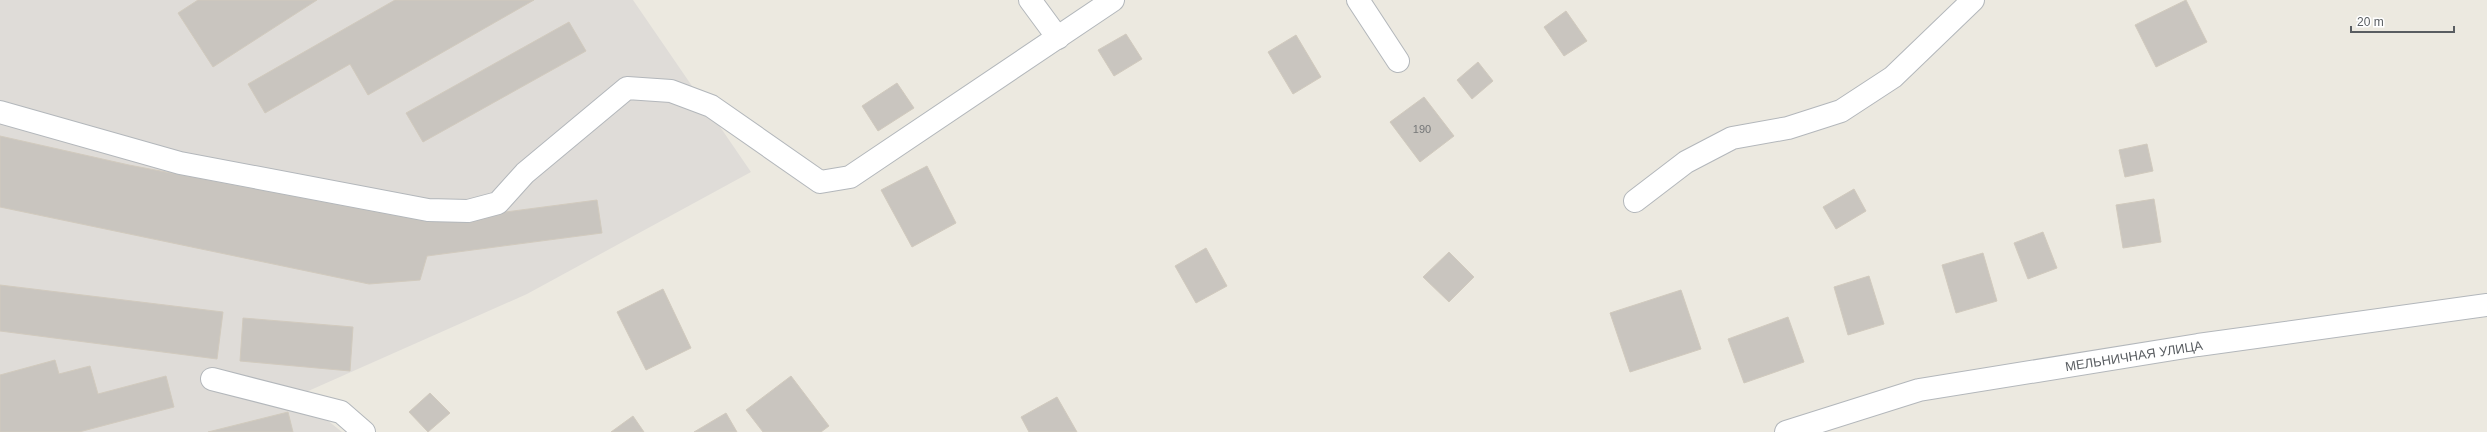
<svg xmlns="http://www.w3.org/2000/svg" width="2487" height="432" font-family="Helvetica,sans-serif">
<style>
.industrial{fill:#dfdcd8}
.building{fill:#c9c5bf;stroke:#d1cabe}
.lines{fill:none;stroke-linecap:round;stroke-linejoin:round}
.minor-casing{stroke:#b3b7bb;stroke-width:24}
.minor{stroke:#fff;stroke-width:22}
.labels{text-anchor:middle;dominant-baseline:central;stroke-width:3.5;stroke-linejoin:round;paint-order:stroke}
.number-label{font-size:11px;fill:#757778}
.street-label{font-size:13px;fill:#595d61;stroke:#fff}
</style>
<rect width="100%" height="100%" fill="#ece9e0"/>
<!-- industrial -->
<polygon class="industrial" points="0,0 633,0 751,172 527,294 297,396 342,432 0,432"/>
<!-- building -->
<g class="building">
<polygon points="198,0 317,0 213,67 178,13"/>
<polygon points="395,0 534,0 368,95 350,64 265,113 248,84"/>
<polygon points="2186,0 2207,42 2156,67 2135,25"/>
<polygon points="1566,11 1587,41 1564,56 1544,27"/>
<polygon points="569,22 586,51 423,142 406,113"/>
<polygon points="1126,34 1142,59 1114,76 1098,50"/>
<polygon points="1296,35 1321,77 1293,94 1268,52"/>
<polygon points="1478,62 1493,81 1472,99 1457,80"/>
<polygon points="897,83 914,108 878,131 862,106"/>
<polygon points="1424,97 1454,136 1420,162 1390,122"/>
<polygon points="0,136 129,165 429,222 597,200 602,233 427,256 420,280 369,284 0,207"/>
<polygon points="2147,144 2153,171 2125,177 2119,150"/>
<polygon points="927,166 956,223 912,247 881,190"/>
<polygon points="1854,189 1866,211 1836,229 1823,207"/>
<polygon points="2154,199 2161,242 2123,248 2116,205"/>
<polygon points="2043,232 2057,268 2028,279 2014,243"/>
<polygon points="1206,248 1227,286 1196,303 1175,266"/>
<polygon points="1449,252 1474,277 1449,302 1423,277"/>
<polygon points="1983,253 1997,301 1956,313 1942,265"/>
<polygon points="1869,276 1884,324 1848,335 1834,287"/>
<polygon points="0,285 223,312 217,359 0,331"/>
<polygon points="663,289 691,348 646,370 617,312"/>
<polygon points="1681,290 1701,349 1630,372 1610,313"/>
<polygon points="1788,317 1804,362 1744,383 1728,339"/>
<polygon points="243,318 353,327 350,371 240,361"/>
<polygon points="55,360 59,374 90,366 98,394 166,376 174,407 79,432 0,432 0,375"/>
<polygon points="791,376 829,426 821,432 763,432 746,410"/>
<polygon points="430,393 450,413 428,432 409,412"/>
<polygon points="1057,397 1077,432 1029,432 1021,417"/>
<polygon points="288,412 293,432 208,432"/>
<polygon points="726,413 737,432 694,432"/>
<polygon points="633,416 644,432 611,432"/>
</g>
<g class="lines">
<!-- minor casing -->
<g class="minor-casing">
<g id="minor">
<polyline points="1030,0 1058,38"/>
<polyline points="1358,0 1398,61"/>
<polyline points="0,112 180,163 428,210 468,211 498,203 525,173 627,88 671,91 711,106 820,182 850,177 1113,0"/>
<polyline points="1635,201 1686,162 1732,138 1788,128 1841,111 1893,77 1973,0"/>
<polyline points="212,379 341,412 364,432"/>
<polyline points="1786,432 1919,390 2198,345 2487,305"/>
</g>
</g>
<!-- minor -->
<use href="#minor" class="minor"/>
</g>
<g class="labels">
<!-- number labels -->
<g class="number-label">
<text x="1422" y="129">190</text>
</g>
<!-- street labels -->
<g class="street-label">
<text transform="translate(2134 356) rotate(-9)">МЕЛЬНИЧНАЯ УЛИЦА</text>
</g>
</g>
<!-- scale -->
<path d="M2351 26v6h103v-6" fill="none" stroke="#595d61" stroke-width="2"/>
<text x="2357" y="26" font-size="12" fill="#595d61" stroke="#ffffff" stroke-width="3" paint-order="stroke">20 m</text>
</svg>
